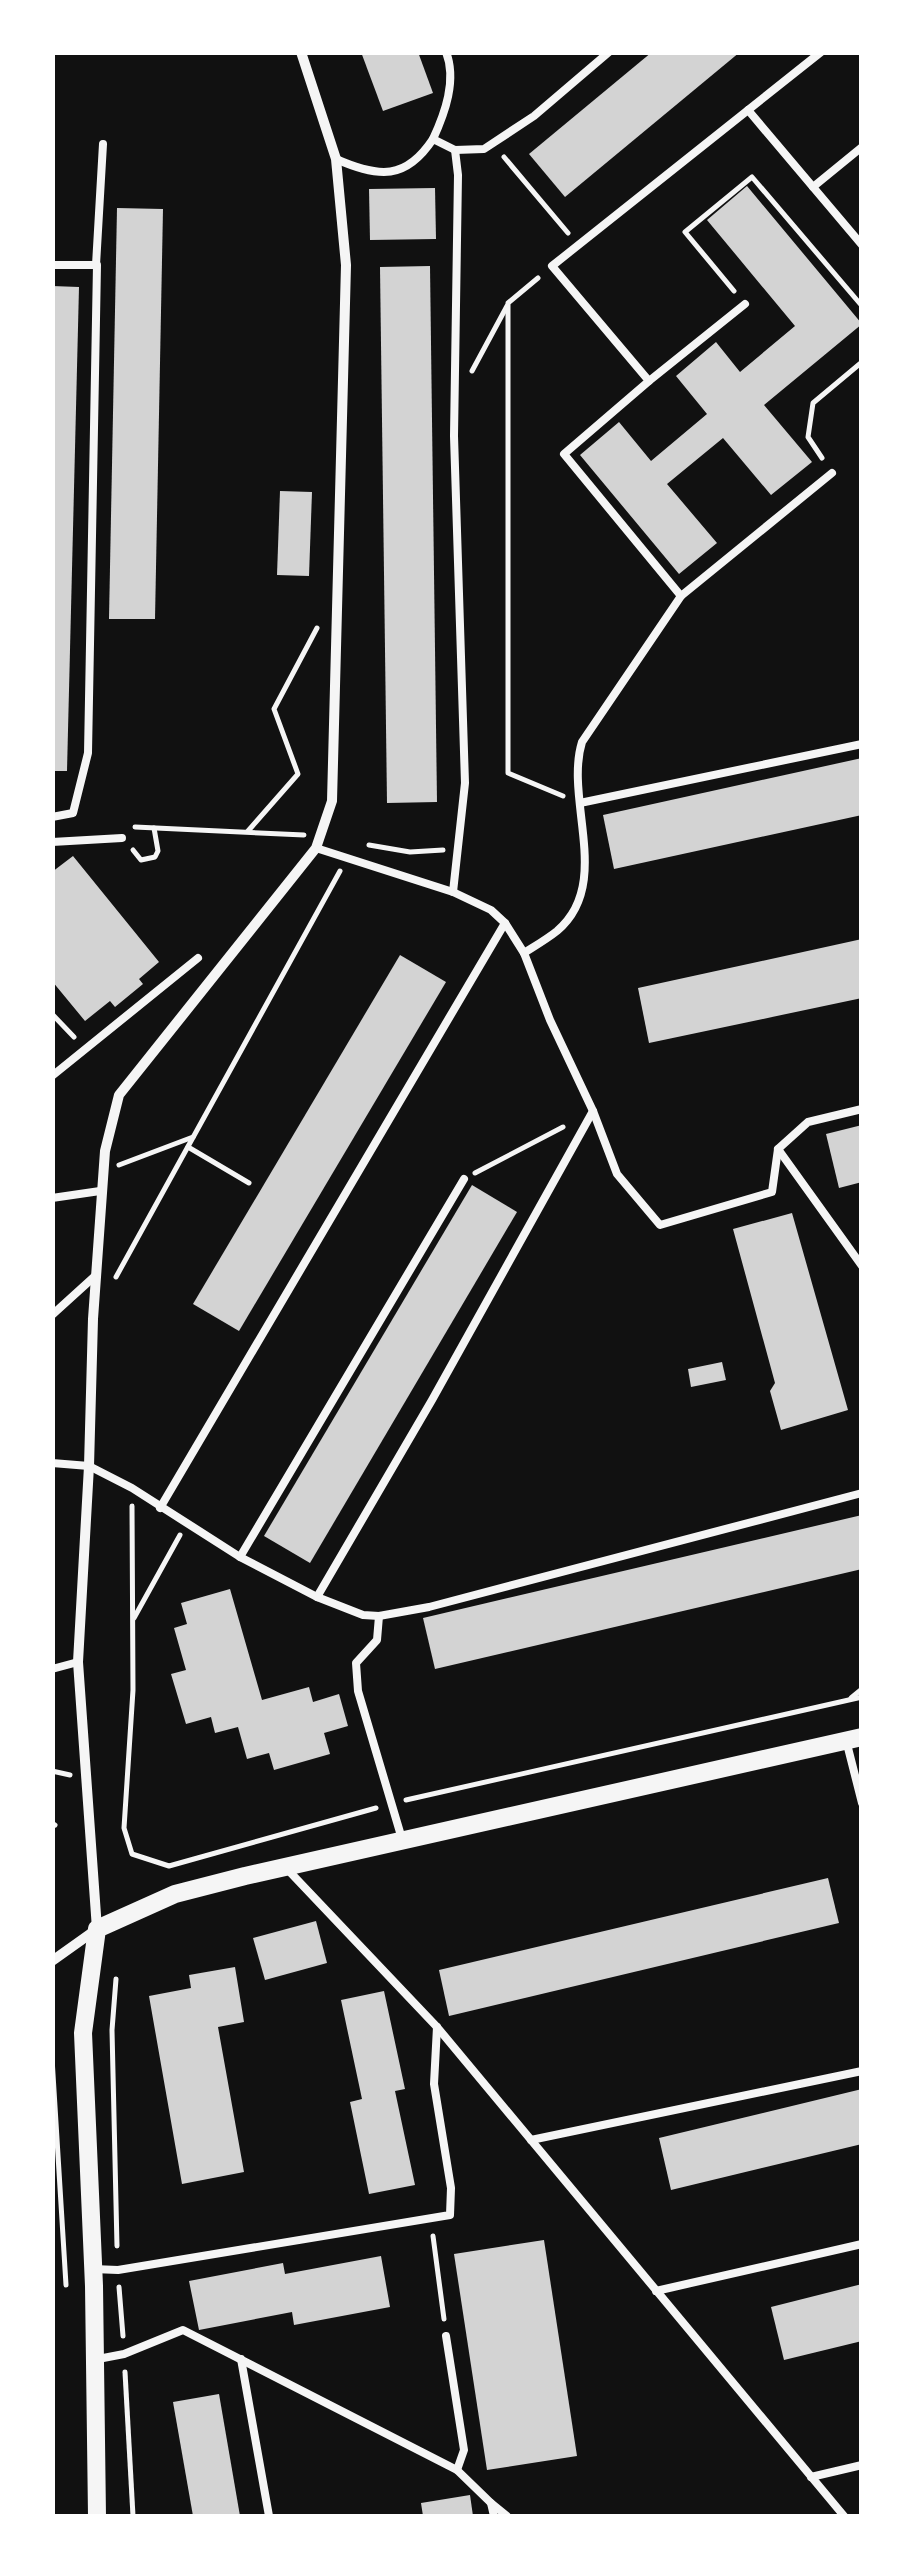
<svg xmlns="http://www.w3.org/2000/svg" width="914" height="2569" font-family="'Open Sans',sans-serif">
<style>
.building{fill:#d3d3d3}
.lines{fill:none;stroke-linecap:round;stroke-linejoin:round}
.path{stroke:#f5f5f5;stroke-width:5}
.service{stroke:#f5f5f5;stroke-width:8}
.minor{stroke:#f5f5f5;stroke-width:10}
.tertiary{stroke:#f5f5f5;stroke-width:18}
</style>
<rect width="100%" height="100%" fill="#111"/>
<!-- building -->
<g class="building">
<polygon points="361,52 418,52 433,93 383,111"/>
<polygon points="652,52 740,52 565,197 529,154"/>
<polygon points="747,186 862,324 764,405 812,462 771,495 723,438 667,484 717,543 679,574 580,455 619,422 651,461 707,414 676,376 716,342 740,372 795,326 707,220"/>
<polygon points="435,188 436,239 370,240 369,189"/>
<polygon points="117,208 163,209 155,619 109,619"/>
<polygon points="430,266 437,802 387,803 380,267"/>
<polygon points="52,286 79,287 67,771 52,771"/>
<polygon points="280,491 312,492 309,576 277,575"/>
<polygon points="862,758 862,815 614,869 603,815"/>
<polygon points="73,856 159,962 139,979 143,984 115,1007 110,1001 85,1021 52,981 52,872"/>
<polygon points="862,939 862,998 649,1043 638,988"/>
<polygon points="400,955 446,982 239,1331 193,1304"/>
<polygon points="862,1125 862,1182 839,1188 826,1134"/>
<polygon points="472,1185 517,1212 310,1563 264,1536"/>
<polygon points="792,1213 848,1410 781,1430 770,1391 775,1383 733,1229"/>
<polygon points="722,1362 726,1380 691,1387 688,1369"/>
<polygon points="862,1515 862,1569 435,1669 423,1618"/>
<polygon points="230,1589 262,1700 309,1687 313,1702 339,1694 348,1726 324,1733 330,1754 274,1770 269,1753 247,1759 238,1727 215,1733 211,1717 186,1724 171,1674 186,1670 174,1628 187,1624 181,1603"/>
<polygon points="828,1878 839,1923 449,2016 439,1970"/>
<polygon points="316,1921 327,1963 265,1980 253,1938"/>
<polygon points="235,1967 244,2022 218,2027 244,2172 182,2184 149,1996 191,1988 189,1975"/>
<polygon points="384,1991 405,2089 395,2091 415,2185 369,2194 350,2102 362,2099 341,2000"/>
<polygon points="862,2089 862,2144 671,2190 659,2138"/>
<polygon points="544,2240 577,2456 487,2470 454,2254"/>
<polygon points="381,2256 390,2307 294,2325 292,2312 199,2330 189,2281 283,2263 285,2274"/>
<polygon points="862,2284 862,2341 784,2360 771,2307"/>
<polygon points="219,2394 240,2516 193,2516 173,2402"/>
<polygon points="470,2495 473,2516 423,2516 421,2503"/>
</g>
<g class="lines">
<!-- path -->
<g class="path">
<polyline points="504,157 568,233"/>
<polyline points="538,278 508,303 508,773 563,796"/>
<polyline points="734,291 685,232 752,177 862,306"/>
<polyline points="472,371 507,306"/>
<polyline points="822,458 808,437 813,403 862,362"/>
<polyline points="135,827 304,835"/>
<polyline points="248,831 298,774 274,709 317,628"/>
<polyline points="369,845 410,852 443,850"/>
<polyline points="133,850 141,860 155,857 158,851 154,828"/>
<polyline points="52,1014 74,1037"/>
<polyline points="188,1147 249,1183"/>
<polyline points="119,1165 193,1137"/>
<polyline points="475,1173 563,1127"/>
<polyline points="116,1277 340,871"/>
<polyline points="132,1506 133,1690 124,1828 132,1854 169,1866 376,1808"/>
<polyline points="134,1618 180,1535"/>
<polyline points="851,1698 862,1689"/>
<polyline points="52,1771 70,1775"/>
<polyline points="406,1800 862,1697"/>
<polyline points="52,1823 55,1825"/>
<polyline points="116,1979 112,2030 117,2246"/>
<polyline points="52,2058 66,2285"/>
<polyline points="433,2236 444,2319"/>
<polyline points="119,2287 123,2336"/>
<polyline points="125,2372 133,2516"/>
</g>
<!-- service -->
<g class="service">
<polyline points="821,52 552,266 649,381 564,454 681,596 832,473"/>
<polyline points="748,110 862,245"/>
<path d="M433,139C445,113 457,80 446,52"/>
<path d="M336,159C379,178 406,180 433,139L455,150L484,149L534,116L609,52"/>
<polyline points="813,187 862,147"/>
<polyline points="52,265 97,265 88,753 73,813 52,817"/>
<polyline points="96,265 103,144"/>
<polyline points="649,381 745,304"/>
<polyline points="580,803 862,744"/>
<polyline points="52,842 122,838"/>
<polyline points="316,848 453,892 491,910 505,923 524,953 550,1020 593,1111 617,1174 660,1225 772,1192 778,1149 808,1122 862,1109"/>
<polyline points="453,892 465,783 454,436 458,175 455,150"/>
<path d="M524,953C535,946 547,939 557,931C613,884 564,800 582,742L681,596"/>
<polyline points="52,1076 198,958"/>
<polyline points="778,1149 862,1266"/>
<polyline points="52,1198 100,1191"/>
<polyline points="52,1315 95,1276"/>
<polyline points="52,1463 89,1466 132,1488 240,1557 317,1597 363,1615 379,1616 429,1607 862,1493"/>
<polyline points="160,1508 505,923"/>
<polyline points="240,1557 464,1179"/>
<polyline points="317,1597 432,1400 593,1111"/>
<polyline points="379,1616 377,1640 356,1663 358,1691 402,1839"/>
<polyline points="52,1669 78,1662"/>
<polyline points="846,1740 862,1803"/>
<polyline points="288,1870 437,2027 844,2516"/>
<polyline points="531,2140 862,2071"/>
<polyline points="93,2269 118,2270 450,2215 451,2188 434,2084 437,2027"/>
<polyline points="656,2291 862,2244"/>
<polyline points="98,2359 124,2354 183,2330 457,2470 464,2450 446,2336"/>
<polyline points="241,2359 269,2516"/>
<polyline points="457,2470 491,2503 494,2516"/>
<polyline points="811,2477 862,2465"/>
<polyline points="491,2503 507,2516"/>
</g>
<!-- minor -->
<polyline class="minor" points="52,1961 97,1929 78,1662 89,1466 93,1319 105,1151 119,1095 316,848 332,801 346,265 336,159 301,52"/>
<!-- tertiary -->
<polyline class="tertiary" points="97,2516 94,2286 83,2033 97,1929 175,1894 245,1876 862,1737"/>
</g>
<!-- border -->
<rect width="914" height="2569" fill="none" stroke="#ffffff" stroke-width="110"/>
</svg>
